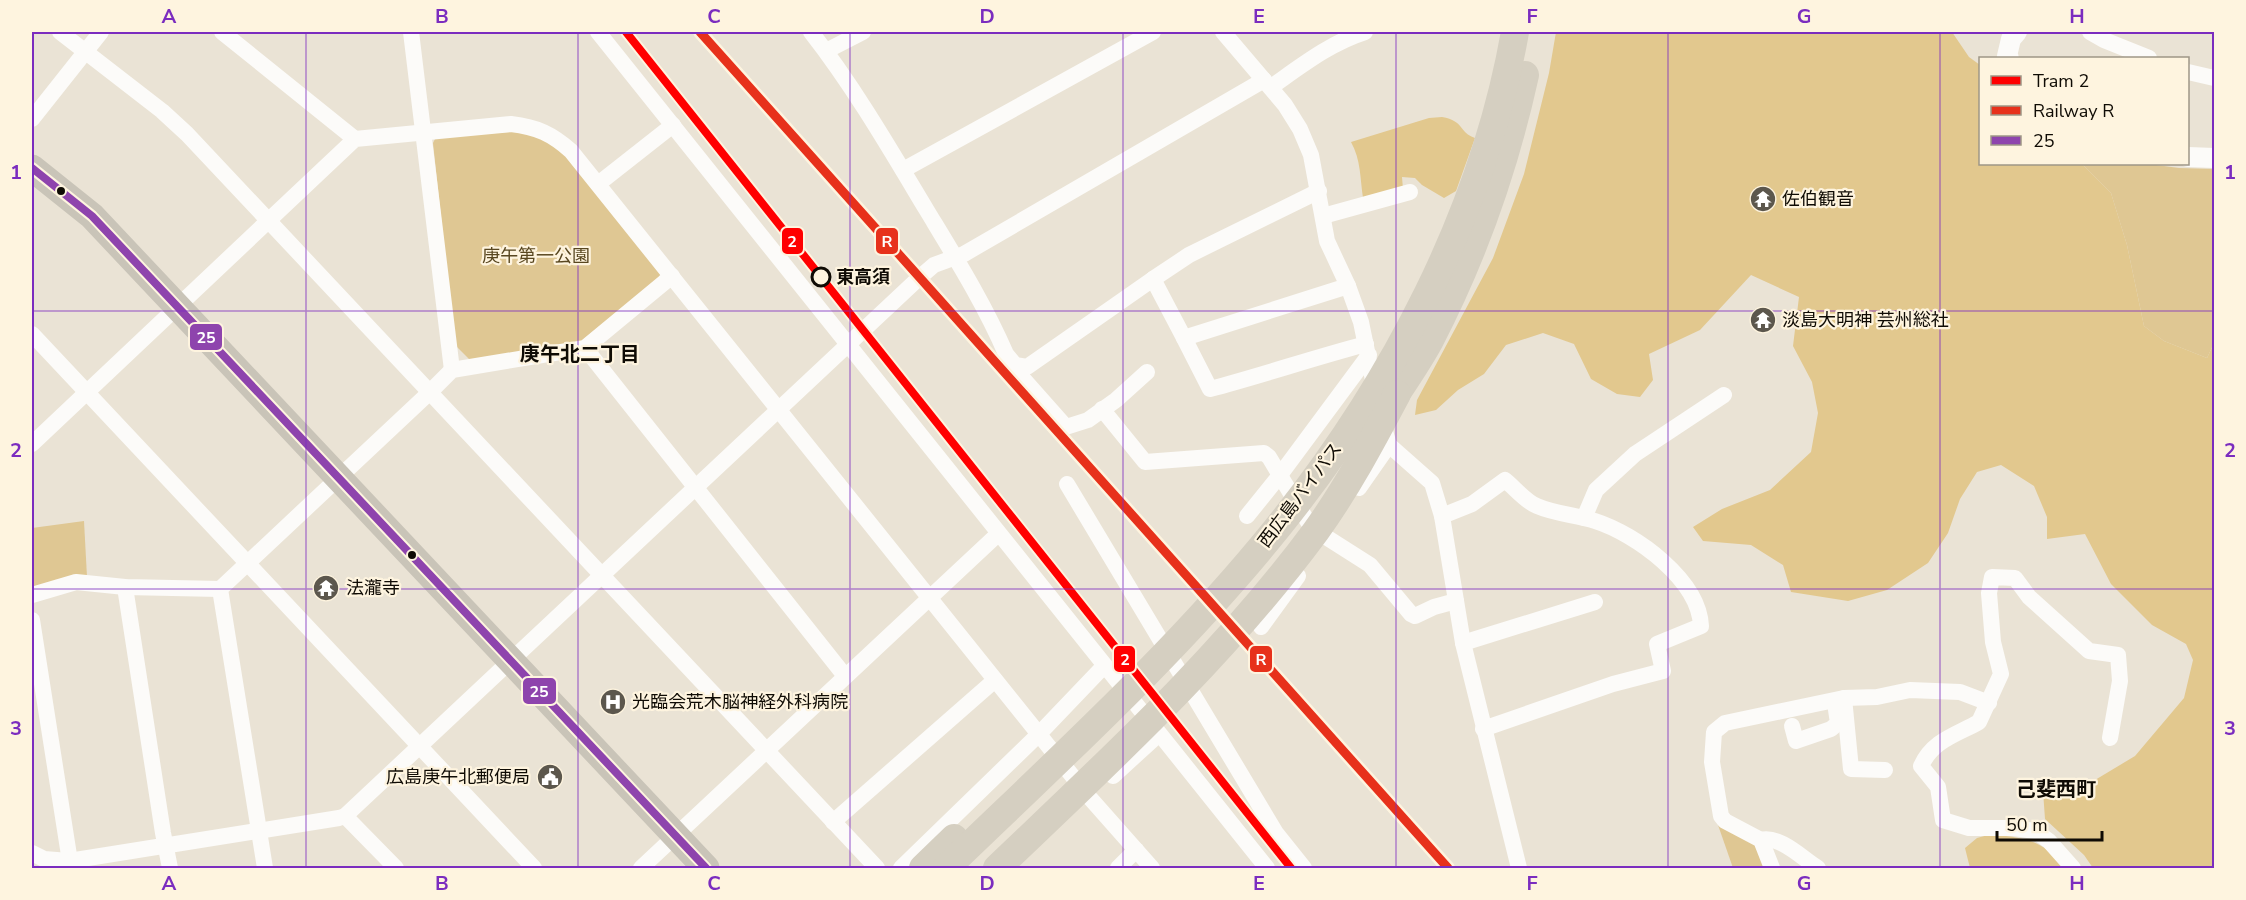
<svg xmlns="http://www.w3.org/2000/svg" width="2246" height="900" font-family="'Nunito Sans','Noto Sans JP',sans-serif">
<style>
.green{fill:#dfc793}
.forest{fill:#e2c88e}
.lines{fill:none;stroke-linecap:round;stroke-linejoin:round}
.minor{stroke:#fcfbf9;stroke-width:16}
.tertiary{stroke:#fcfbf9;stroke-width:20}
.trunk{stroke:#c9c4b8;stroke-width:27}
.motorway{stroke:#d5cfc1;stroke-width:28}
.bus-1-casing{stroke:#fef4df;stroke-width:12}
.bus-1{stroke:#8e44ad;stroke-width:8}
.rail-1-casing{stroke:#fef4df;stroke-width:14}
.rail-1{stroke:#e7311b;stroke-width:9}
.tram-1-casing{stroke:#fef4df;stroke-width:12}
.tram-1{stroke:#f00;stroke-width:8}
.grid{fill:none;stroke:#7b2cbf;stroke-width:1.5;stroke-opacity:0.55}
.bus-dot{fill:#0f0b04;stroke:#fef4df;stroke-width:2}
.stop-dot{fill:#fef4df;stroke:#0f0b04;stroke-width:3}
.labels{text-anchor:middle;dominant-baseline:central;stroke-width:4.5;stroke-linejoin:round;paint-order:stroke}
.poi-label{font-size:18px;fill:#0f0b04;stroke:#fef4df;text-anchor:start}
.park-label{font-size:18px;fill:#594720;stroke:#fef4df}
.stop-label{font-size:18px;font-weight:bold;fill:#0f0b04;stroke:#fef4df;text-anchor:start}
.street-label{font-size:18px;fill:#0f0b04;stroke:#fef4df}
.neighbourhood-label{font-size:20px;font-weight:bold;fill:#0f0b04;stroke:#fef4df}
.line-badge{stroke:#fef4df;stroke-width:2}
.badge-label{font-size:16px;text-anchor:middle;font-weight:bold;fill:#fff}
.neatline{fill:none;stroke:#7b2cbf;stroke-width:2}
.grid-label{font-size:20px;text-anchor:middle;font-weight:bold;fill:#7b2cbf}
</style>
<rect width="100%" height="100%" fill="#eae3d5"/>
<!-- green -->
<g class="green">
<polygon points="525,131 559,147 661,271 659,278 580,342 470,360 455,345 433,143 436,137"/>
<polygon points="2082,164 2149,164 2179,168 2214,169 2214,343 2207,358 2164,341 2144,326 2127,245 2111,193"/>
<polygon points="84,521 87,577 36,587 32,585 32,528"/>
<polygon points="1718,825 1752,840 1767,868 1733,868"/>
</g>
<!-- forest -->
<g class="forest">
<polygon points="1556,32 1952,32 1969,57 1980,65 1980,164 2082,164 2111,193 2127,245 2144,326 2164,341 2207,358 2214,343 2214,868 2093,868 2084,855 2045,819 2043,791 2075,792 2135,756 2184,698 2193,660 2186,644 2152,625 2111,584 2085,534 2047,539 2047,517 2034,486 2001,465 1977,472 1960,499 1948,533 1928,563 1887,590 1848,601 1791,592 1783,565 1751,545 1703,541 1693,527 1722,509 1770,490 1811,452 1818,413 1812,382 1793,346 1799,297 1751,275 1700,330 1649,354 1653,380 1640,397 1617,394 1591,379 1574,344 1543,333 1506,345 1484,374 1458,390 1436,410 1415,415 1417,400 1493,258 1524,174 1549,73"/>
<path d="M1442,117C1465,121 1458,132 1475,138L1456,191L1444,198L1422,185L1415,178L1402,177L1403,189L1363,198C1360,178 1361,160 1351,142L1429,118Z"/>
<path d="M1992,834C2034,840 2037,839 2068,868H1970L1965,848L1977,838Z"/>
</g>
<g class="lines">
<!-- minor -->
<g class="minor">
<polyline points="60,32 162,111 187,134 877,868"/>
<polyline points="222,32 355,139"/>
<polyline points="411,32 452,370"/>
<polyline points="598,32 1267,868"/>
<path d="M811,32C854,87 890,149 926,209C955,257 984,303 1006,354L1015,365L1027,367L1153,279L1184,338L1348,286"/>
<polyline points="1223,32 1285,105 1300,129 1311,155 1327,241 1348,286 1361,322 1375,390"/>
<polyline points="2090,32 2104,40 2149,58"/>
<polyline points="826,51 863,32"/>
<polyline points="2188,72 2214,78"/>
<path d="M1271,87C1301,66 1330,43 1365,32"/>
<polyline points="32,119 101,32"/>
<polyline points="903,170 1153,32"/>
<polyline points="598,184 673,125"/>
<polyline points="1323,216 1410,192"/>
<polyline points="1153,279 1189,255 1319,191"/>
<polyline points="32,334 534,868"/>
<path d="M1184,338L1210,389C1263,375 1313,358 1366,344"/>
<polyline points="585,348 845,676"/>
<polyline points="1015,365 1019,374 1066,427 1088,420 1116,400 1147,372"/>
<polyline points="1102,409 1145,462 1264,453 1269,457 1308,522 1326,537 1370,565 1411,614 1415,616 1434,607 1456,601"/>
<polyline points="1382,421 1389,445 1432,483 1442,516 1463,643 1519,868"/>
<path d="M32,444L355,139L511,124C537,127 552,134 571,151L1090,798L1152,868"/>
<polyline points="1067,484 1276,833 1304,868"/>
<polyline points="1359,488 1389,445"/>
<polyline points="1247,516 1280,475 1369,355"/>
<path d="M1442,516L1472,504L1505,480C1515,488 1526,502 1537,506C1555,514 1577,515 1595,521C1636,534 1699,580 1701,626L1657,644L1663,671L1613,684L1483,729"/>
<polyline points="1584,518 1596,490 1635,454 1724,395"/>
<polyline points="125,587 163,833 170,868"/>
<polyline points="32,595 76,582 125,587 220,589"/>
<polyline points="32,620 71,868"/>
<polyline points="1261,627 1298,576"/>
<polyline points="1463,643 1595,602"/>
<polyline points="1844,698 1851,769 1885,770"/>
<polyline points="1792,726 1796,741 1831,729 1838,723 1835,703"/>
<polyline points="1113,776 1159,734"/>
<polyline points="345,816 396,868"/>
<polyline points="833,822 995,680"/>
<path d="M1761,840C1780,835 1803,859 1818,868"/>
<polyline points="32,853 44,859 69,861 339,818 345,816 920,277 934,265 964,254 1264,80"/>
<polyline points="265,868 220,589 430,392 452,370 585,348 672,276"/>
<polyline points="641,868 998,534"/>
<polyline points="901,868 1039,734 1104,666"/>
<polyline points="1118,868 1136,850"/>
<polyline points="1772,868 1761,840 1725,821 1721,816 1712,762 1714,732 1725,723 1844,698 1877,697 1910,690 1960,692 1989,703"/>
<path d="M2073,868L2049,841L2035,831L2014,828H1969L1943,820L1938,787L1921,766C1933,740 1956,735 1979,722L2001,674L1993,642L1989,593L1992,577L2015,578L2029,597L2089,651L2118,655L2120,681L2110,738"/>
</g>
<!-- tertiary -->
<g class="tertiary">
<polyline points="2009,58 2007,56 2011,39 2017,32"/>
<polyline points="2188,157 2214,158"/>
</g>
<!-- trunk -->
<polyline class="trunk" points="32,168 92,216 706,868"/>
<!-- motorway -->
<g class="motorway">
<path d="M1386,409C1401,387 1417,364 1430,340C1473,257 1505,166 1525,75"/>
<polyline points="923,868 954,838"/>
<path d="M946,868C1060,758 1179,650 1278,527C1393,384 1483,213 1515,32"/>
<path d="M997,868C1108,762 1224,656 1316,531C1347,488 1372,441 1397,394"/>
</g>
<!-- bus-1 casing -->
<g class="bus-1-casing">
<polyline id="bus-1" points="32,168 92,216 706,868"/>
</g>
<!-- bus-1 -->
<use href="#bus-1" class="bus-1"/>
<!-- rail-1 casing -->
<g class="rail-1-casing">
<polyline id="rail-1" points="700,32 1448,868"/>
</g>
<!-- rail-1 -->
<use href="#rail-1" class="rail-1"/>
<!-- tram-1 casing -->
<g class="tram-1-casing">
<polyline id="tram-1" points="626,32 1291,868"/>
</g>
<!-- tram-1 -->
<use href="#tram-1" class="tram-1"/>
</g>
<!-- grid -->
<path class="grid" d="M306,32V868M578,32V868M850,32V868M1123,32V868M1396,32V868M1668,32V868M1940,32V868M32,311H2214M32,589H2214"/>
<!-- icons -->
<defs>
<g id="temple-disc" transform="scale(1.35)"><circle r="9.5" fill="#5c574d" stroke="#fef4df"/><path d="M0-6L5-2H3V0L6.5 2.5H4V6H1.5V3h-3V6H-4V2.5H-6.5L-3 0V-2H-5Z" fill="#fff"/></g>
<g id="hospital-disc" transform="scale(1.35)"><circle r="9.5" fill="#5c574d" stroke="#fef4df"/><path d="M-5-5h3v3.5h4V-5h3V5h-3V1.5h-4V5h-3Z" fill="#fff"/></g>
<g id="civic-disc" transform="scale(1.35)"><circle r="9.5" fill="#5c574d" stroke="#fef4df"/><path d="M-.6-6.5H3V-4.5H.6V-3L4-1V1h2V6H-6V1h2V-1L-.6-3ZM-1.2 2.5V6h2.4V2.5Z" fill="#fff"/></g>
</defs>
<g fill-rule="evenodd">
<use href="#temple-disc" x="1763" y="199"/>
<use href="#temple-disc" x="1763" y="320"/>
<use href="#temple-disc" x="326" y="588"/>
<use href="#hospital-disc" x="613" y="702"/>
<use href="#civic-disc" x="550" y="777"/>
</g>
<!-- markers -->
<g class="bus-dot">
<circle cx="61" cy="191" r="5"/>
<circle cx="412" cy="555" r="5"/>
</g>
<circle class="stop-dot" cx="821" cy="277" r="9"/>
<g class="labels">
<!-- poi labels -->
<g class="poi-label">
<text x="1782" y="199">佐伯観音</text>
<text x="1782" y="320">淡島大明神 芸州総社</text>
<text x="346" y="588">法瀧寺</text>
<text x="632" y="702">光臨会荒木脳神経外科病院</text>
<text x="530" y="777" text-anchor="end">広島庚午北郵便局</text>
</g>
<!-- park labels -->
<g class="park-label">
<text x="536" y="256">庚午第一公園</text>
</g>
<!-- stop labels -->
<g class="stop-label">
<text x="836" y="277">東高須</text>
</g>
<!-- street labels -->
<g class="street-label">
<text transform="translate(1300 495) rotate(-53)">西広島バイパス</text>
</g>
<!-- neighbourhood labels -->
<g class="neighbourhood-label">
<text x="580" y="354">庚午北二丁目</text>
<text x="2056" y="789">己斐西町</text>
</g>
</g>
<g class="line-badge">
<rect x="781" y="227" width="23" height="28" rx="6" fill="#f00"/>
<rect x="875" y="227" width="24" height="28" rx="6" fill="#e7311b"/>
<rect x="189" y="323" width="34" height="28" rx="6" fill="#8e44ad"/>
<rect x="1113" y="645" width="23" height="28" rx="6" fill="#f00"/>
<rect x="1249" y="645" width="24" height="28" rx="6" fill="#e7311b"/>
<rect x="522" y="677" width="35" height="28" rx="6" fill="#8e44ad"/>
</g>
<g class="badge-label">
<text x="792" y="247">2</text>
<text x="887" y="247">R</text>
<text x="206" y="343">25</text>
<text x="1125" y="665">2</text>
<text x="1261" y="665">R</text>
<text x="539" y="697">25</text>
</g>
<!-- border -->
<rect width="2246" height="900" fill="none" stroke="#fef4df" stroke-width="66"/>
<!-- legend -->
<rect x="1979" y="57" width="210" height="108" fill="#fef4df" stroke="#9e9787" stroke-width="1.5"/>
<rect x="1991" y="76" width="30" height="9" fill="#ff0000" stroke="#9e9787" stroke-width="1.5"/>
<text x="2033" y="87" font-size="18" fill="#0f0b04">Tram 2</text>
<rect x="1991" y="106" width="30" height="9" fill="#e7311b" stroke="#9e9787" stroke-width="1.5"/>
<text x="2033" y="117" font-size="18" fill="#0f0b04">Railway R</text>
<rect x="1991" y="136" width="30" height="9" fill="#8e44ad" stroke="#9e9787" stroke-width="1.5"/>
<text x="2033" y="147" font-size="18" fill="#0f0b04">25</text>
<!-- scale -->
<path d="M1997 831v9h105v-9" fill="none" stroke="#0f0b04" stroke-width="3"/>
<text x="2006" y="831" font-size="18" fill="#0f0b04" stroke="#fef4df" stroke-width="4.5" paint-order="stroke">50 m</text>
<rect x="33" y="33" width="2180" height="834" class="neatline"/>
<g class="grid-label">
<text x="169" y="23">A</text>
<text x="442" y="23">B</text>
<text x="714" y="23">C</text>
<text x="987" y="23">D</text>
<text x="1259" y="23">E</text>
<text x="1532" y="23">F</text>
<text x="1804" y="23">G</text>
<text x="2077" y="23">H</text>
<text x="16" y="179">1</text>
<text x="2230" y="179">1</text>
<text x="16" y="457">2</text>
<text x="2230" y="457">2</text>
<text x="16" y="735">3</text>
<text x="2230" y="735">3</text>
<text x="169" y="890">A</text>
<text x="442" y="890">B</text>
<text x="714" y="890">C</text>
<text x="987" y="890">D</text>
<text x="1259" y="890">E</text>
<text x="1532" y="890">F</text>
<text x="1804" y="890">G</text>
<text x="2077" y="890">H</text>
</g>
</svg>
